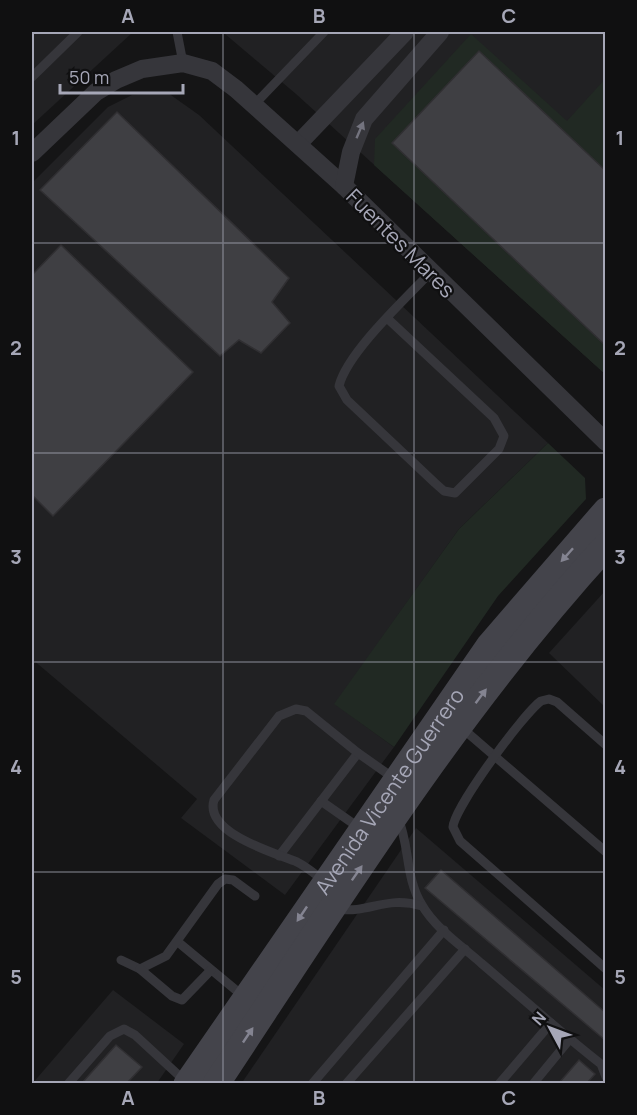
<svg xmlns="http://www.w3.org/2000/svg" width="637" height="1115" font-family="Manrope,sans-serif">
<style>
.built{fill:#212123}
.green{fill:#212923}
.building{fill:#3f3f43;stroke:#302f32;stroke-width:1.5}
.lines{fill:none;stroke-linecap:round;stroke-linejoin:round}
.lane{stroke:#36363b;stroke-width:9}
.street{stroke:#36363b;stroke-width:18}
.secondary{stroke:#44444b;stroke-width:27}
.oneway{fill:#74747f}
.oneway2{fill:#848491}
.grid{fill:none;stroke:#a6a7b7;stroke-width:1.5;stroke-opacity:0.55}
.labels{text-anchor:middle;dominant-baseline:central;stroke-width:4.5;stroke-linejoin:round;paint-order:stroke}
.street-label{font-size:21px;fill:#a6a7b7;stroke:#101011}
.neatline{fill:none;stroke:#a6a7b7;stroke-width:2}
.grid-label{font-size:20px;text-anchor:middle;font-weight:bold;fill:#a6a7b7}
</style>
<rect width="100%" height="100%" fill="#151516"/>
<!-- built -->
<g class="built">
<polygon points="32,32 133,32 32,125"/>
<polygon points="208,32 605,32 605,374 296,94 225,34"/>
<polygon points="168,93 199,115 548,443 459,529 335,704 394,747 285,895 181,818 197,799 32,659 32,183 108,107 132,95"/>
<polygon points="605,591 605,707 549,653"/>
<polygon points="416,828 605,990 605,1083 241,1084"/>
<polygon points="113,990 184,1044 157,1083 32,1084"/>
</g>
<!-- green -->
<g class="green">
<polygon points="471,34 567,121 605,79 605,374 374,165 375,139"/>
<polygon points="548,443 585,478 586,499 498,596 394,747 334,704 459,529"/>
</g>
<!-- building -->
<g class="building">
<polygon points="479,51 606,171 606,346 392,143"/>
<polygon points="117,112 289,278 272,302 290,323 261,353 239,340 220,356 40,190"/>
<polygon points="61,245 193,372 53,516 32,495 32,275"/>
<polygon points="441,870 606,1013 606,1041 425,888"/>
<polygon points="116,1045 142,1067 127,1083 82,1083"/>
<polygon points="579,1060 595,1074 587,1083 559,1083"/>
</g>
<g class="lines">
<!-- lane -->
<g class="lane">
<polyline points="177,32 183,63"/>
<polyline points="32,77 78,32"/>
<polyline points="254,105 324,32"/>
<path d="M388,319L494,418L504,436L499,449L455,493L444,491L435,483L347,400L339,386C347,353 405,299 430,273"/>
<polyline points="462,728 606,852"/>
<path d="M606,745L557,702L549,699L541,701C523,714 454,808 453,827L460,841L606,969"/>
<polyline points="321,801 361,829"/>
<path d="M398,818C410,846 405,878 422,905C435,928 462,946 481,963C521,997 560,1032 601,1064L606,1077"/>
<polyline points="279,856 358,753"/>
<path d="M324,881C315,874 307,867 297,862C275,853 204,833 214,800L279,716L296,709L306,711L358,753L395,779"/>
<path d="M337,909C370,914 385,895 422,906"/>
<polyline points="178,942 243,996"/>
<polyline points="121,960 140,969 166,956 218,884 225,879 233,880 255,896"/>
<polyline points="140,969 172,996 182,1000 211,970"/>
<polyline points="68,1084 110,1036 124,1029 135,1035 186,1082"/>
<polyline points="312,1084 444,930"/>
<polyline points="346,1084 465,949"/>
<polyline points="499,1084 551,1023"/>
<polyline points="533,1084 570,1039"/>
</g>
<!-- street -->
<g class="street">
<polyline points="298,144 405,32"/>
<polyline points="32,153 96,92 116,80 142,69 183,63 212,71 236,89 344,186 606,442"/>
<polyline points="344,186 351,152 364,119 440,32"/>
</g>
<!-- secondary -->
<g class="secondary">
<path id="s1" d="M187,1084L490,645L606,511"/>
<path d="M216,1084C338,900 456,710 606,546"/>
</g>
</g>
<!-- one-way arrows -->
<defs><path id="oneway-solid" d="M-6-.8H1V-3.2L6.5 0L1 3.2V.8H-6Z" transform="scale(1.5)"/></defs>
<use class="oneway" href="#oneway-solid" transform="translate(360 130) rotate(-67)"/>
<g class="oneway2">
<use href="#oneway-solid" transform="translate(567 555) rotate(132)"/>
<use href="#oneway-solid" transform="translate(481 696) rotate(-53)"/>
<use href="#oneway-solid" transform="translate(357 873) rotate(-55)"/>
<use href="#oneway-solid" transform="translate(302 914) rotate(124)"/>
<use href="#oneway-solid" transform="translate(248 1035) rotate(-56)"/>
</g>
<!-- grid -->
<path class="grid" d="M223,32V1084M414,32V1084M32,243H606M32,453H606M32,662H606M32,872H606"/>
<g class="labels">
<!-- street labels -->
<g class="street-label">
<text transform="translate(401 243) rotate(45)">Fuentes Mares</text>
<text stroke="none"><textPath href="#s1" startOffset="356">Avenida Vicente Guerrero</textPath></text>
</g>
</g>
<!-- border -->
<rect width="637" height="1115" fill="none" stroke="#101011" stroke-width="66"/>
<!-- north arrow -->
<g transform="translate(550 1028) rotate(311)" stroke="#101011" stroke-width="4.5" paint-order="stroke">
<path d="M0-4.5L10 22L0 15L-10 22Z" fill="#a6a7b7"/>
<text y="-9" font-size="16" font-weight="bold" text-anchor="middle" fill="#a6a7b7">N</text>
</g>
<!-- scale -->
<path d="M60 84v9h123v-9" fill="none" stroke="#a6a7b7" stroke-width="3"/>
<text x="69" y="84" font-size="18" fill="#a6a7b7" stroke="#101011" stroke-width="4.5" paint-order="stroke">50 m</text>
<rect x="33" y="33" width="571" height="1049" class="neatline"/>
<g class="grid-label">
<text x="128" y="23">A</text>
<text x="319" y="23">B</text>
<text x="509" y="23">C</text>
<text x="16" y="145">1</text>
<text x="620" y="145">1</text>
<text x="16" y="355">2</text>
<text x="620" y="355">2</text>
<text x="16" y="564">3</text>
<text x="620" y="564">3</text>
<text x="16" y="774">4</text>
<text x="620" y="774">4</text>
<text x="16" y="984">5</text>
<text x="620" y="984">5</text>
<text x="128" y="1105">A</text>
<text x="319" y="1105">B</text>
<text x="509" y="1105">C</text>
</g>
</svg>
